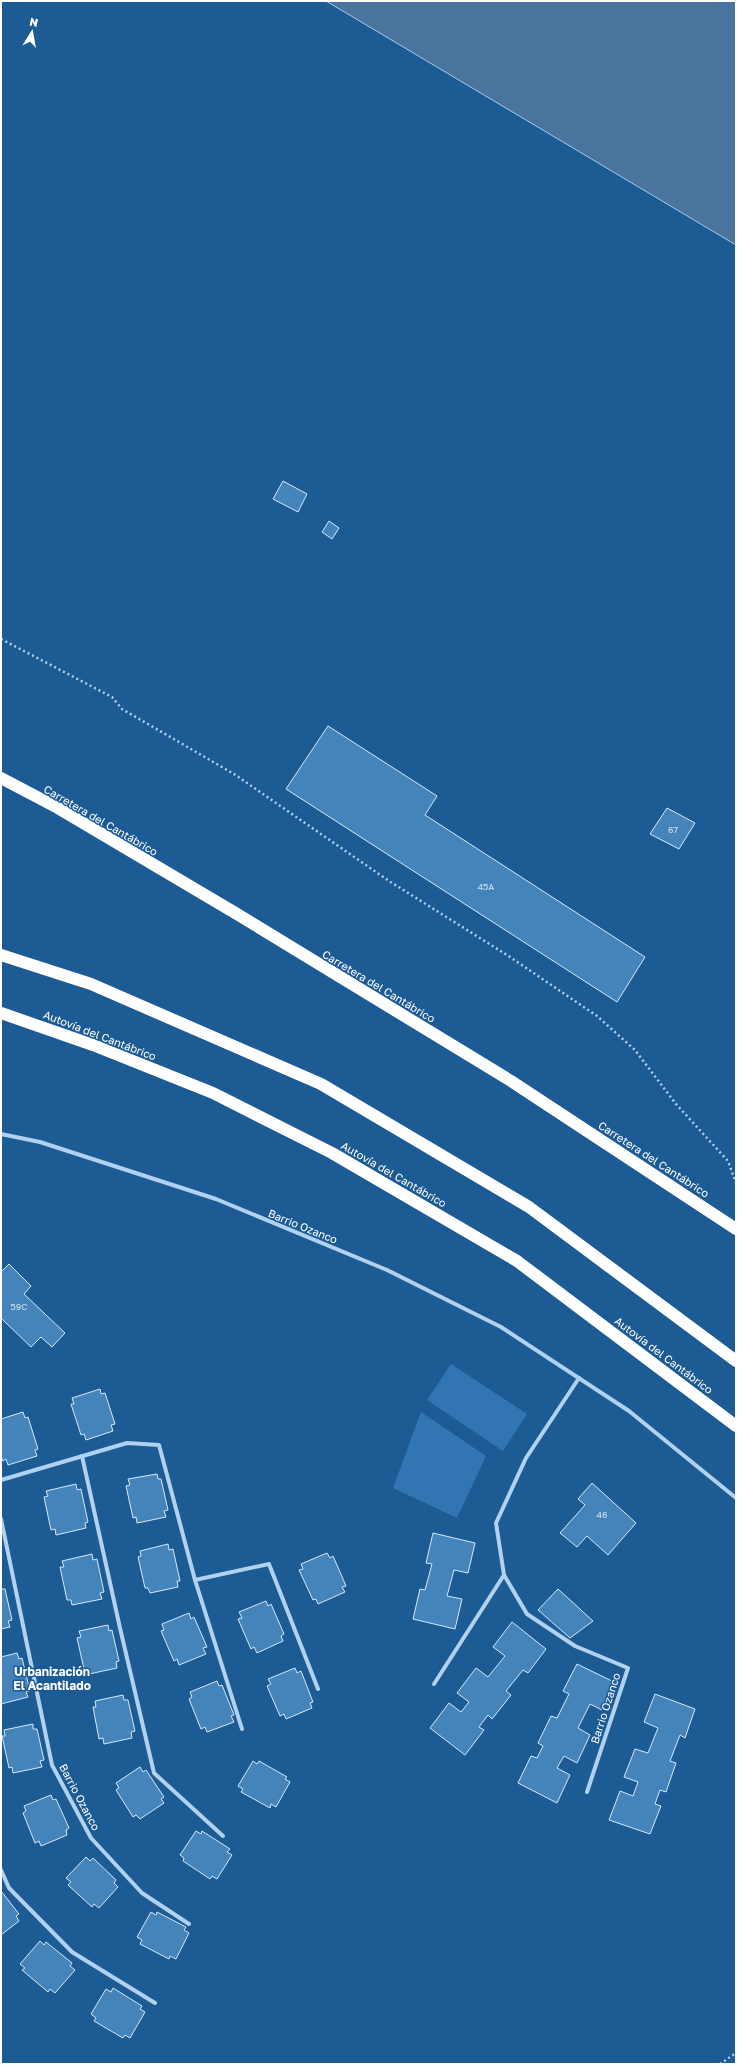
<svg xmlns="http://www.w3.org/2000/svg" width="737" height="2065" font-family="'Golos Text',sans-serif">
<style>
.green{fill:#3175b2}
.water{fill:#4a749d;stroke:#a3cdf0}
.building{fill:#4584bb;stroke:#d6e9fa}
.lines{fill:none;stroke-linecap:round;stroke-linejoin:round}
.path{stroke:#b0d1ef;stroke-width:2.5;stroke-dasharray:2 3;stroke-linecap:butt}
.street{stroke:#b0d1ef;stroke-width:4}
.highway{stroke:#fff;stroke-width:12}
.labels{text-anchor:middle;dominant-baseline:central;stroke-width:3;stroke-linejoin:round;paint-order:stroke}
.number-label{font-size:9px;fill:#d0e0ee}
.street-label{font-size:11px;fill:#fff;stroke:#1d5b94}
.neighbourhood-label{font-size:12px;font-weight:bold;fill:#fff;stroke:#1d5b94}
</style>
<rect width="100%" height="100%" fill="#1d5b94"/>
<!-- green -->
<g class="green">
<polygon points="451,1364 527,1414 503,1451 427,1400"/>
<polygon points="421,1412 486,1456 457,1518 393,1488"/>
</g>
<!-- water -->
<polygon class="water" points="327,1 736,1 736,245 326,1"/>
<!-- building -->
<g class="building">
<polygon points="283,481 307,494 298,512 273,499"/>
<polygon points="329,521 339,528 332,539 322,532"/>
<polygon points="328,726 437,796 425,815 645,957 617,1002 286,789"/>
<polygon points="667,808 695,823 679,849 650,834"/>
<polygon points="9,1264 31,1286 24,1294 65,1333 52,1347 41,1337 31,1347 1,1318 1,1272"/>
<polygon points="100,1389 101,1394 105,1393 115,1424 111,1425 113,1431 86,1440 84,1434 81,1435 71,1404 74,1404 72,1398"/>
<polygon points="23,1412 25,1418 28,1417 38,1449 35,1450 37,1456 8,1465 6,1459 3,1461 1,1456 1,1419"/>
<polygon points="157,1474 158,1479 161,1479 168,1510 164,1511 166,1517 137,1523 136,1517 133,1518 126,1486 130,1485 128,1479"/>
<polygon points="592,1483 636,1523 608,1555 587,1536 577,1547 560,1533 585,1505 578,1499"/>
<polygon points="76,1484 77,1490 81,1489 88,1522 85,1523 86,1528 56,1535 55,1529 51,1530 44,1497 48,1496 46,1491"/>
<polygon points="433,1533 475,1543 468,1573 454,1570 447,1596 462,1599 455,1629 413,1619 420,1589 425,1590 432,1564 426,1563"/>
<polygon points="168,1544 169,1550 173,1549 180,1581 177,1581 178,1587 150,1593 148,1588 145,1588 138,1557 141,1556 140,1551"/>
<polygon points="327,1553 330,1558 333,1556 346,1586 342,1587 345,1592 318,1604 316,1599 313,1600 299,1570 303,1569 301,1564"/>
<polygon points="92,1554 93,1560 97,1559 104,1592 100,1593 102,1599 72,1605 71,1600 67,1600 60,1567 64,1567 62,1561"/>
<polygon points="1,1587 1,1589 5,1589 12,1620 8,1621 10,1627 1,1629"/>
<polygon points="558,1589 593,1621 570,1638 538,1610"/>
<polygon points="266,1601 268,1606 271,1604 284,1634 281,1636 283,1641 257,1653 254,1647 251,1649 238,1619 242,1618 239,1612"/>
<polygon points="189,1613 191,1619 194,1617 207,1647 203,1648 206,1654 179,1665 177,1659 174,1661 161,1631 164,1630 162,1624"/>
<polygon points="512,1622 546,1649 528,1673 523,1670 506,1691 511,1695 492,1719 488,1715 479,1727 484,1730 465,1755 430,1728 449,1703 461,1712 469,1702 457,1693 476,1668 488,1677 505,1656 493,1647"/>
<polygon points="108,1625 109,1631 112,1630 119,1661 116,1662 117,1668 89,1674 88,1669 84,1669 77,1638 81,1637 79,1631"/>
<polygon points="17,1653 19,1659 22,1658 30,1691 26,1692 28,1697 1,1704 1,1657"/>
<polygon points="577,1664 616,1683 602,1710 590,1704 578,1728 590,1735 577,1763 564,1756 557,1768 570,1775 557,1803 518,1783 531,1756 537,1758 543,1746 538,1743 551,1716 557,1718 569,1694 563,1691"/>
<polygon points="295,1668 297,1673 301,1671 313,1702 310,1703 312,1708 286,1719 284,1714 280,1716 267,1686 271,1684 268,1679"/>
<polygon points="217,1681 219,1686 222,1685 234,1715 231,1716 234,1722 207,1732 205,1727 201,1729 189,1699 192,1697 190,1692"/>
<polygon points="655,1694 695,1709 685,1738 680,1735 670,1761 676,1763 666,1792 660,1790 655,1804 661,1806 650,1834 609,1820 620,1791 633,1796 638,1782 624,1777 635,1749 648,1753 658,1728 644,1722"/>
<polygon points="123,1695 124,1700 128,1700 135,1731 131,1732 132,1738 104,1744 103,1738 99,1739 93,1707 96,1707 95,1701"/>
<polygon points="33,1724 33,1729 37,1729 44,1760 40,1761 42,1767 13,1773 12,1767 9,1768 2,1736 5,1736 4,1730"/>
<polygon points="253,1761 257,1764 259,1761 287,1777 285,1779 290,1782 276,1807 271,1804 270,1808 241,1792 243,1789 238,1786"/>
<polygon points="140,1767 143,1772 146,1770 164,1797 161,1799 164,1803 140,1819 136,1815 133,1817 116,1790 119,1788 116,1783"/>
<polygon points="51,1795 53,1800 56,1799 69,1828 66,1830 67,1835 41,1846 39,1841 35,1843 23,1813 26,1811 24,1806"/>
<polygon points="196,1831 201,1834 202,1831 230,1849 227,1852 232,1855 217,1879 212,1876 210,1879 183,1861 184,1858 180,1855"/>
<polygon points="86,1857 90,1861 93,1858 116,1880 114,1883 118,1887 99,1908 94,1904 92,1907 68,1885 71,1882 66,1878"/>
<polygon points="1,1891 19,1914 16,1916 19,1921 1,1935"/>
<polygon points="151,1912 156,1915 157,1912 186,1927 184,1930 189,1933 176,1959 170,1956 169,1959 140,1944 142,1940 137,1937"/>
<polygon points="40,1941 44,1945 46,1942 72,1963 70,1966 75,1970 55,1993 50,1989 48,1992 22,1970 25,1968 20,1964"/>
<polygon points="113,1988 142,2006 140,2009 145,2012 130,2038 125,2035 123,2038 94,2021 96,2018 91,2014 106,1989 111,1992"/>
</g>
<g class="lines">
<!-- path -->
<g class="path">
<polyline points="1,639 112,697 122,709 234,774 389,881 507,955 597,1016 635,1050 676,1104 728,1161 736,1183"/>
<polyline points="720,2064 736,2053"/>
</g>
<!-- street -->
<g class="street">
<polyline points="1,1134 40,1142 216,1199 387,1270 501,1327 629,1411 736,1498"/>
<polyline points="579,1378 526,1458 496,1523 504,1575 527,1614 575,1646 628,1668 587,1792"/>
<polyline points="82,1456 120,1628 154,1773 223,1836"/>
<polyline points="1,1480 127,1443 159,1445 195,1580 242,1729"/>
<polyline points="1,1519 52,1765 91,1838 142,1893 189,1924"/>
<polyline points="195,1580 269,1564 318,1689"/>
<polyline points="434,1684 504,1575"/>
<polyline points="1,1870 9,1888 72,1952 155,2003"/>
</g>
<!-- highway -->
<g class="highway">
<polyline points="1,778 58,808 237,914 511,1081 736,1229"/>
<polyline points="1,955 91,984 321,1084 529,1207 736,1361"/>
<polyline points="1,1013 93,1045 213,1093 332,1153 517,1261 736,1426"/>
</g>
</g>
<g class="labels">
<!-- number labels -->
<g class="number-label">
<text x="673" y="829">67</text>
<text x="486" y="886">45A</text>
<text x="19" y="1306">59C</text>
<text x="602" y="1514">46</text>
</g>
<!-- street labels -->
<g class="street-label">
<text transform="translate(101 820) rotate(30)">Carretera del Cantábrico</text>
<text transform="translate(379 986) rotate(31)">Carretera del Cantábrico</text>
<text transform="translate(100 1035) rotate(21)">Autovía del Cantábrico</text>
<text transform="translate(654 1159) rotate(33)">Carretera del Cantábrico</text>
<text transform="translate(394 1174) rotate(30)">Autovía del Cantábrico</text>
<text transform="translate(303 1226) rotate(22)">Barrio Ozanco</text>
<text transform="translate(664 1355) rotate(37)">Autovía del Cantábrico</text>
<text transform="translate(605 1708) rotate(-72)">Barrio Ozanco</text>
<text transform="translate(80 1797) rotate(62)">Barrio Ozanco</text>
</g>
<!-- neighbourhood labels -->
<g class="neighbourhood-label">
<text x="52" y="1671">Urbanización<tspan x="52" dy="14">El Acantilado</tspan></text>
</g>
</g>
<!-- border -->
<rect width="737" height="2065" fill="none" stroke="#ffffff" stroke-width="4"/>
<!-- north arrow -->
<g transform="translate(32 32) rotate(11)" stroke="#1d5b94" stroke-width="3" paint-order="stroke">
<path d="M0-3L7 15L0 10L-7 15Z" fill="#ffffff"/>
<text y="-6" font-size="11" font-weight="bold" text-anchor="middle" fill="#ffffff">N</text>
</g>
</svg>
